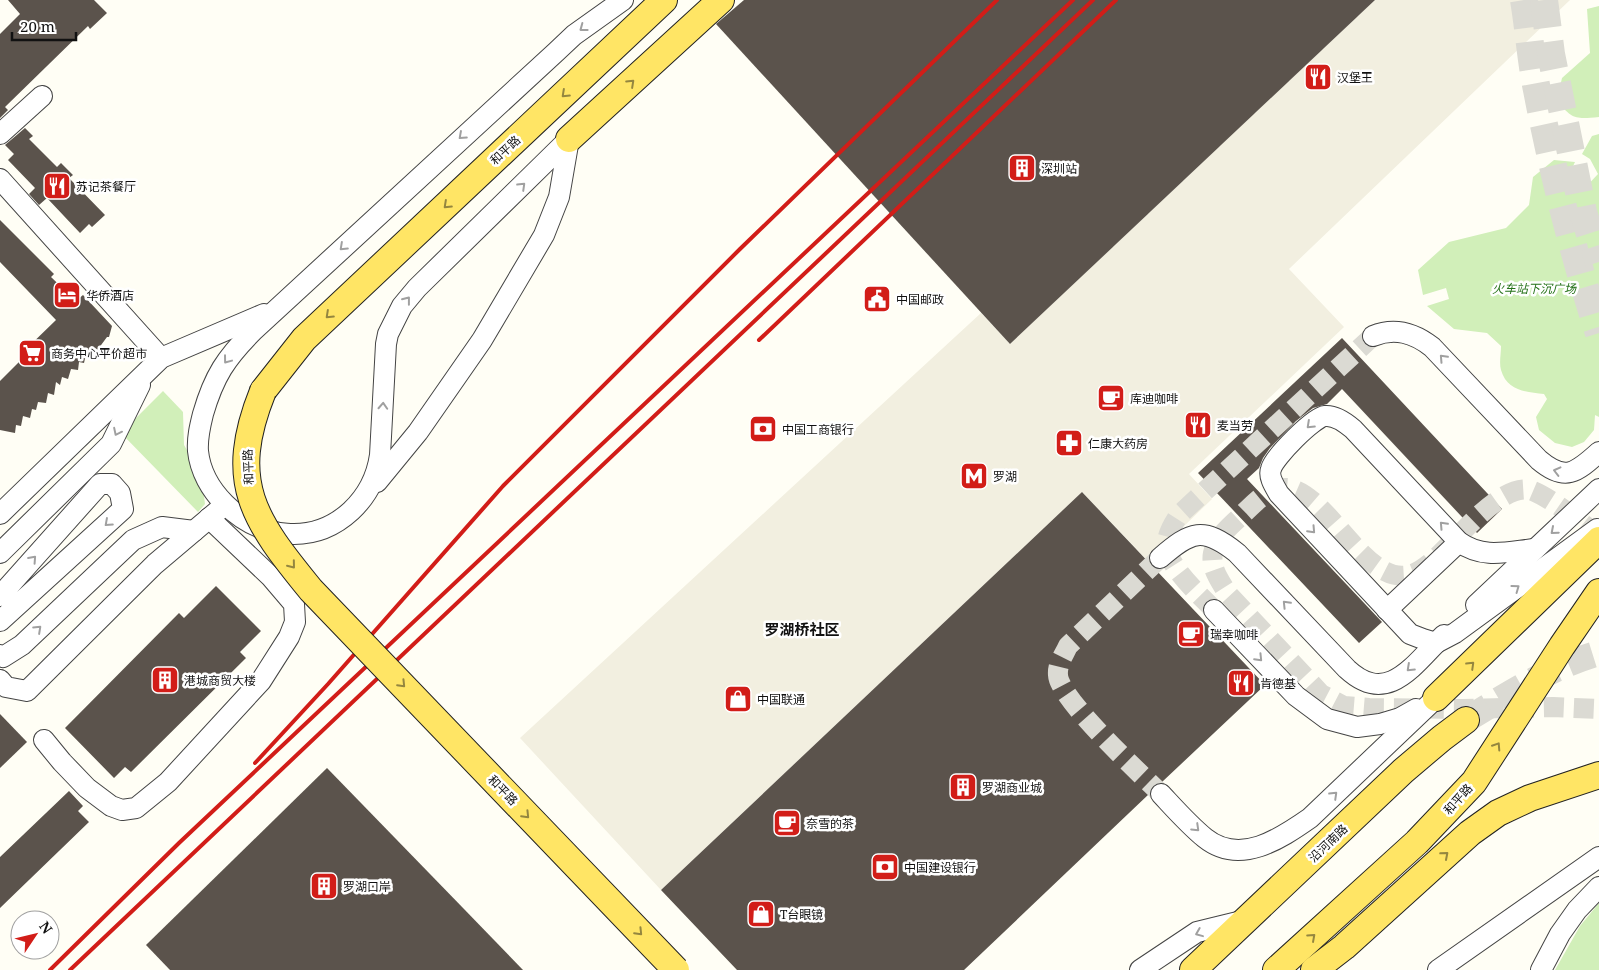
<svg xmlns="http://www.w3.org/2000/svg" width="1599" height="970" font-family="'Noto Serif','Noto Sans SC',serif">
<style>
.green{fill:#d1efb9}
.plaza{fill:#f2efe0}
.building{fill:#5b534c}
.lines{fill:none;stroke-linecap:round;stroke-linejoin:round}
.minor-tunnel{stroke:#dbdad3;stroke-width:20;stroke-dasharray:20 10;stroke-linecap:butt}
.major-tunnel{stroke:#dbdad3;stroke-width:26;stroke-dasharray:26 13;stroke-linecap:butt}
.highway-tunnel{stroke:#dbdad3;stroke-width:28;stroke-dasharray:28 14;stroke-linecap:butt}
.minor-casing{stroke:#444;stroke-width:22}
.major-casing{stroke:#222;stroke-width:28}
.minor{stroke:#fff;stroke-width:20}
.major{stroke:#ffe565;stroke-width:26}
.rail{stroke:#d21d18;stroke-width:4}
.major-bridge-casing{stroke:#222;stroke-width:28;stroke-linecap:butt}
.major-bridge{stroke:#ffe565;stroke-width:26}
.oneway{stroke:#a0a0a0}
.oneway2{stroke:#94863f}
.labels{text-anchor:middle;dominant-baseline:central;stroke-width:5;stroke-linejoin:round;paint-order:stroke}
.poi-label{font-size:12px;fill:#111;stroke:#fff;text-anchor:start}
.street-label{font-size:12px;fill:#111;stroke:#fff}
.park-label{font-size:12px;font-style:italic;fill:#247118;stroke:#fff}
.quarter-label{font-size:15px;font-weight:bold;fill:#111;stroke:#fff}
</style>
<rect width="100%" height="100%" fill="#fffef5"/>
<!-- green -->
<g class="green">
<path d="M1599,6V117C1576,119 1572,120 1557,100L1562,78L1590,53L1587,9Z"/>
<path d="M1599,134V417L1595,415L1594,430L1584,442L1572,447L1555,443L1539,430L1536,417L1547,399L1544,394C1526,392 1507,391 1501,370C1499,363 1501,354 1501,346L1487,333L1454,329L1427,306L1449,299L1446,288L1423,295L1418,270L1449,242L1506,228L1529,205L1533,177L1554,160L1575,162L1565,183L1583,190L1598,174L1590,159L1582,154L1592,136Z"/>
<polygon points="163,391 183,412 184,445 201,474 205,504 198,512 121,433"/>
<polygon points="1599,903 1599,970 1555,970 1580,926"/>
</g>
<!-- plaza -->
<polygon class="plaza" points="1375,0 1570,0 1289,269 1344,327 1189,474 1212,499 1148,561 1082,492 661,890 520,738 981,313 1010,344"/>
<!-- building -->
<g class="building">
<polygon points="8,0 94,0 107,13 90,29 88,26 5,107 8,110 0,118 0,34 20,14"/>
<polygon points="744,0 1375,0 1010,344 716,24"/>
<polygon points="25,128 33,136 29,139 57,167 61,163 73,175 69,178 105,215 92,227 89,224 80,233 47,198 39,205 29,194 35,188 8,160 14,154 5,145"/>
<polygon points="0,220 54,274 51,277 76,301 83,295 112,326 109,337 107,337 93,356 86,354 84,363 79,362 78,370 71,369 68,379 62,377 60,385 56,382 54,395 48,393 46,403 38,402 36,410 32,409 30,418 23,416 21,426 16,425 15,433 0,430 0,381 24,357 21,354 56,320 0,262"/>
<polygon points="1342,338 1502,509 1477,533 1342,389 1327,404 1313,408 1296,421 1270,448 1263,458 1259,468 1247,479 1382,622 1359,643 1198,473"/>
<polygon points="1082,492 1265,685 1162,782 1153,786 1149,794 964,970 737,970 661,890"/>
<polygon points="216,586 261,631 240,652 246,658 131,772 125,767 114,778 65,728 179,613 184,618"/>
<polygon points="0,714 27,742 0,768"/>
<polygon points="327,768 464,909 523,970 170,970 146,945"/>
<polygon points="69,791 83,806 78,811 89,822 0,908 0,857"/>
</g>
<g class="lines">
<!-- minor-tunnel -->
<g class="minor-tunnel">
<path d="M1599,536C1580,522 1554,500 1533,491C1507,480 1466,529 1448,546C1437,557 1424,571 1409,575C1363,586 1324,485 1283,488C1267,489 1256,502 1245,512C1234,523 1216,536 1213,553C1210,568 1220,581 1228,594L1321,694L1344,706L1369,708L1462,709L1553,707L1599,709"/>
<path d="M1160,558L1068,646C1064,655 1057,664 1058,675C1059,699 1141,774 1161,794"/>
<path d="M1214,610C1200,595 1169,568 1167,547C1166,535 1173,524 1179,515L1373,336"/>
</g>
<!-- major-tunnel -->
<path class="major-tunnel" d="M1466,720C1509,694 1550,667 1599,653"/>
<!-- highway-tunnel -->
<g class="highway-tunnel">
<path d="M1524,0C1529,30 1531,61 1537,90C1553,173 1573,253 1599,333"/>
<polyline points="1544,0 1551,54 1583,212 1599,262"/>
</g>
<!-- minor casing -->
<g class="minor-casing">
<g id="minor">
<polyline points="0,134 42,96"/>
<path d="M569,139L417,288L402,306L388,334L386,344L380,455C377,476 367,496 351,511C313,546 260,539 225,504C211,490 200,471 198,451C197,438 200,426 203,414C214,376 226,358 253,331L556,52L574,35L623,0"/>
<polyline points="0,179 161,358"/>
<path d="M1373,336C1395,327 1414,333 1432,347L1539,460C1565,482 1576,473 1599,452"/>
<polyline points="377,482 418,432 482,340 544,235 559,197 569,139"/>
<polyline points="0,514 161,358 264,314"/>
<path d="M1534,549C1506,552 1483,559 1459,542L1353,429C1346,423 1335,415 1325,416C1314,417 1274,457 1271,469C1268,477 1275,487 1279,494L1410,634L1423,639L1436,643L1455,633L1597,529"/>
<polyline points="0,553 111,444 140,385"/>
<path d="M1160,558C1191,531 1203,526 1237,553L1347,669C1388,707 1414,664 1444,635"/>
<polyline points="0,596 100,484 112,484 120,493 123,509 0,621"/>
<polyline points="1476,605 1599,489"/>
<polyline points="1214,610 1296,696 1327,719 1357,727 1380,724 1400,718 1416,709"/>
<polyline points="1387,610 1459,542"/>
<polyline points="0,655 3,657 22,645 133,540 162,527 194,531"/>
<polyline points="0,680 6,687 27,691 155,564 220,509"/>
<polyline points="44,740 62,762 87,788 111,806 122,810 136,808 168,782 261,681 289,637 295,622 294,604 271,577 209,518"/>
<path d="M1161,794C1175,809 1189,825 1205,838C1240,866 1280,839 1310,818L1436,698"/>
<polyline points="1140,970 1197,932 1246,920"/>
<polyline points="1438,970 1599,857"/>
<polyline points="1541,970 1560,934 1577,910 1599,887"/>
</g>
</g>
<!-- major casing -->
<g class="major-casing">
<g id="major">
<polyline points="569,139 721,0"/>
<polyline points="263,391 304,339 664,0"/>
<polyline points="1436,698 1599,540"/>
<polyline points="1193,970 1403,771 1442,738 1466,720"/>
<polyline points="1276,970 1417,842 1474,782 1562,646 1599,592"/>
<polyline points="1314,970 1344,947 1470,833 1498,813 1530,798 1599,775"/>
</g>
</g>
<!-- minor -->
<use href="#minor" class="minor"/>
<!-- major -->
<use href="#major" class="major"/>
<!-- rail -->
<g class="rail">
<polyline points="759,340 1116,0"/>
<polyline points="255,763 328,684 503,486 740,249 997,0"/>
<polyline points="50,970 179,843 1073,0"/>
<polyline points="70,970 1093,0"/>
</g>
<!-- major-bridge casing -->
<g class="major-bridge-casing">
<path id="major-bridge" d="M263,391C226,483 254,520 311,590L676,970"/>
</g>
<!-- major-bridge -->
<use href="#major-bridge" class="major-bridge"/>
</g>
<!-- one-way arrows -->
<defs><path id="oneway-chevron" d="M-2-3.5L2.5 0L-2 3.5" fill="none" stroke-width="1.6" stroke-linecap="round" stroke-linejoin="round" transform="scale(1.25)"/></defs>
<g class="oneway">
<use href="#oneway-chevron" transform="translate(583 28) rotate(143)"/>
<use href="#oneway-chevron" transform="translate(462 136) rotate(138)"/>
<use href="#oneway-chevron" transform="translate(522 186) rotate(-44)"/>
<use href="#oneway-chevron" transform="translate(343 247) rotate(137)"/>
<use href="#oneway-chevron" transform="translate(407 300) rotate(-52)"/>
<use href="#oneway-chevron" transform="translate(1443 358) rotate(-133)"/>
<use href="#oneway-chevron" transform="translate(227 360) rotate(127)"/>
<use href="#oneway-chevron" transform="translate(383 406) rotate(-87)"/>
<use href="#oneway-chevron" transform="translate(1310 425) rotate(137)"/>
<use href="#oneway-chevron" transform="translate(117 432) rotate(116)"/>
<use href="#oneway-chevron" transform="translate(1557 471) rotate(-166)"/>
<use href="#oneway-chevron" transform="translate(108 523) rotate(138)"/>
<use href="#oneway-chevron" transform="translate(1443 525) rotate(-133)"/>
<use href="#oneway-chevron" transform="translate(1312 530) rotate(47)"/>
<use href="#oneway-chevron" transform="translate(1554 531) rotate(139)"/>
<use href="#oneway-chevron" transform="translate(33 559) rotate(-48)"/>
<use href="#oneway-chevron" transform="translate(1516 588) rotate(-36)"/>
<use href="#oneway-chevron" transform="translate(1286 604) rotate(-134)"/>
<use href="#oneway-chevron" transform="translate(38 629) rotate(-43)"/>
<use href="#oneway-chevron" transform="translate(1259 658) rotate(46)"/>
<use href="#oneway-chevron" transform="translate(1410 668) rotate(137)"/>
<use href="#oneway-chevron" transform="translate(1334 795) rotate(-44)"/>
<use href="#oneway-chevron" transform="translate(1196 828) rotate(44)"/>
<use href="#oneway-chevron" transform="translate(1199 933) rotate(158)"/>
</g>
<g class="oneway2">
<use href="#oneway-chevron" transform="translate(631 83) rotate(-43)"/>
<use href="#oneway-chevron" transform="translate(565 94) rotate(137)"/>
<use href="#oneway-chevron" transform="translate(447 205) rotate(137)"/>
<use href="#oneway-chevron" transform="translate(329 315) rotate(137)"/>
<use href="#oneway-chevron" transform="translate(292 565) rotate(51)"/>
<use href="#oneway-chevron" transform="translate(1471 665) rotate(-44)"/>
<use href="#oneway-chevron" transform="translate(402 684) rotate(46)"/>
<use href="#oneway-chevron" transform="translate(1497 746) rotate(-57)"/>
<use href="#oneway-chevron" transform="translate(526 815) rotate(46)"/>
<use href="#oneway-chevron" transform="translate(1445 855) rotate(-41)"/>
<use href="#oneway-chevron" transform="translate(639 932) rotate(46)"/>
<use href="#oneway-chevron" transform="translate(1312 937) rotate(-42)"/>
</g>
<!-- icons -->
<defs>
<g id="restaurant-square" transform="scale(1.4375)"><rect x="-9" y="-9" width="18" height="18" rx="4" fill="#d21d18" stroke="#fff"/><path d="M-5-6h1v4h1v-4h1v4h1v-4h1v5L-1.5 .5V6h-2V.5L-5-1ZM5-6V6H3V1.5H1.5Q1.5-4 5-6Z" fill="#fff"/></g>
<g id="building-square" transform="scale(1.4375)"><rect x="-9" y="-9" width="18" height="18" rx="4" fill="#d21d18" stroke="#fff"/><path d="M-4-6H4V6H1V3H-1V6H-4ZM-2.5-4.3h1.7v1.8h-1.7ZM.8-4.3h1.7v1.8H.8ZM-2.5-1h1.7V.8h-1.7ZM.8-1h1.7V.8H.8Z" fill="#fff"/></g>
<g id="hotel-square" transform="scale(1.4375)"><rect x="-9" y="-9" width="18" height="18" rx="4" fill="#d21d18" stroke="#fff"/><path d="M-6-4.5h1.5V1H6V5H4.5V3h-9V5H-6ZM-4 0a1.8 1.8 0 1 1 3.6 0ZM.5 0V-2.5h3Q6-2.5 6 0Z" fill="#fff"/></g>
<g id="civic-square" transform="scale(1.4375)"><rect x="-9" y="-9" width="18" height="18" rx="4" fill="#d21d18" stroke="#fff"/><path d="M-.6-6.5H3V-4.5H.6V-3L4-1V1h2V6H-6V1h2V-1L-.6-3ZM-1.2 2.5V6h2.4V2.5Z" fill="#fff"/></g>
<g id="supermarket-square" transform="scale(1.4375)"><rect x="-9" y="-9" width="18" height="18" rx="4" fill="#d21d18" stroke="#fff"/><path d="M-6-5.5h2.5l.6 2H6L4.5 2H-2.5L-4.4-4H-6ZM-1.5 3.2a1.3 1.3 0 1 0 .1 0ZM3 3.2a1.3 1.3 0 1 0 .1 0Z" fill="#fff"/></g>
<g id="cafe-square" transform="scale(1.4375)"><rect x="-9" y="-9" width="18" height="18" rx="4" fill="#d21d18" stroke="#fff"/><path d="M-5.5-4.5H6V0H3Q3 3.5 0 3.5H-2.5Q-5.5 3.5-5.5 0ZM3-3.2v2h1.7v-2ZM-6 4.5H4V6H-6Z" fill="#fff"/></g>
<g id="bank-square" transform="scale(1.4375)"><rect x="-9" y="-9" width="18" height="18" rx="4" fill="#d21d18" stroke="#fff"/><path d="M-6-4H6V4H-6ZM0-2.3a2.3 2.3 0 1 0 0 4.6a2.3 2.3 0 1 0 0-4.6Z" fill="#fff"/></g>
<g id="pharmacy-square" transform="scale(1.4375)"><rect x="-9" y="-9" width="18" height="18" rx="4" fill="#d21d18" stroke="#fff"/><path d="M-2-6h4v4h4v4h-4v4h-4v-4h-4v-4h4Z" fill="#fff"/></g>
<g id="metro-square" transform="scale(1.4375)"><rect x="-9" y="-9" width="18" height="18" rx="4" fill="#d21d18" stroke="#fff"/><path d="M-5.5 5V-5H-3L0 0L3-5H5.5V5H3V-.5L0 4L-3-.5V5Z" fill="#fff"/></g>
<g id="shop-square" transform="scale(1.4375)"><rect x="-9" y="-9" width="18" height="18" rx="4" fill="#d21d18" stroke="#fff"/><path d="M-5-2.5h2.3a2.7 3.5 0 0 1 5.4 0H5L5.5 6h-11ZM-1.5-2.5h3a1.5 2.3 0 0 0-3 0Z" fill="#fff"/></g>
</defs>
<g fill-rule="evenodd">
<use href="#restaurant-square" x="1318" y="77"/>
<use href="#building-square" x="1022" y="168"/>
<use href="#restaurant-square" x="57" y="186"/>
<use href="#hotel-square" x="67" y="295"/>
<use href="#civic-square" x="877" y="299"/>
<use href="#supermarket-square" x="32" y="353"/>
<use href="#cafe-square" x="1111" y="398"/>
<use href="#restaurant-square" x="1198" y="425"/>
<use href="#bank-square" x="763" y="429"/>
<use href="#pharmacy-square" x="1069" y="443"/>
<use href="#metro-square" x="974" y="476"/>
<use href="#cafe-square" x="1191" y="634"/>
<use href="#building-square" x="165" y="680"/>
<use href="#restaurant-square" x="1241" y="683"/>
<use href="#shop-square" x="738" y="699"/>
<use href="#building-square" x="963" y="787"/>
<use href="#cafe-square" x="787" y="823"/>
<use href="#bank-square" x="885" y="867"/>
<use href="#building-square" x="324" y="886"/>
<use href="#shop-square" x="761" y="914"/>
</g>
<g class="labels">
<!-- poi labels -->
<g class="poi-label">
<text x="1337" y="77">汉堡王</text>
<text x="1041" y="168">深圳站</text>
<text x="76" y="186">苏记茶餐厅</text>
<text x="86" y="295">华侨酒店</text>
<text x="896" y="299">中国邮政</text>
<text x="51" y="353">商务中心平价超市</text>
<text x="1130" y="398">库迪咖啡</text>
<text x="1217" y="425">麦当劳</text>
<text x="782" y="429">中国工商银行</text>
<text x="1088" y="443">仁康大药房</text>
<text x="993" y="476">罗湖</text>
<text x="1210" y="634">瑞幸咖啡</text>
<text x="184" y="680">港城商贸大楼</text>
<text x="1260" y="683">肯德基</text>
<text x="757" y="699">中国联通</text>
<text x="982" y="787">罗湖商业城</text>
<text x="806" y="823">奈雪的茶</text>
<text x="904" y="867">中国建设银行</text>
<text x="343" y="886">罗湖口岸</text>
<text x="780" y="914">T台眼镜</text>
</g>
<!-- street labels -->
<g class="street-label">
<text transform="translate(505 150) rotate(-43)">和平路</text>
<text transform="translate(248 467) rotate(-92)">和平路</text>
<text transform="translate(503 790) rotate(46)">和平路</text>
<text transform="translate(1458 799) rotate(-48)">和平路</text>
<text transform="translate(1328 843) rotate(-44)">沿河南路</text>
</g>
<!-- park labels -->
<g class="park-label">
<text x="1534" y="288">火车站下沉广场</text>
</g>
<!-- quarter labels -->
<g class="quarter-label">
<text x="802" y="629">罗湖桥社区</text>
</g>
</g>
<!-- north arrow -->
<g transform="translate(35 935) rotate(55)"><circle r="24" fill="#ffffff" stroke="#a0a0a0"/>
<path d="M0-4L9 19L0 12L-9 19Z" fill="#d21d18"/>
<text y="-8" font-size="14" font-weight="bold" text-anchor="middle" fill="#111111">N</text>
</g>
<!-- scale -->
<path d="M12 32v8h64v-8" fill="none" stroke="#111111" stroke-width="2.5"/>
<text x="20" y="32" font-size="15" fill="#111111" stroke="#ffffff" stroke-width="4" paint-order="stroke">20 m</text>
</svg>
